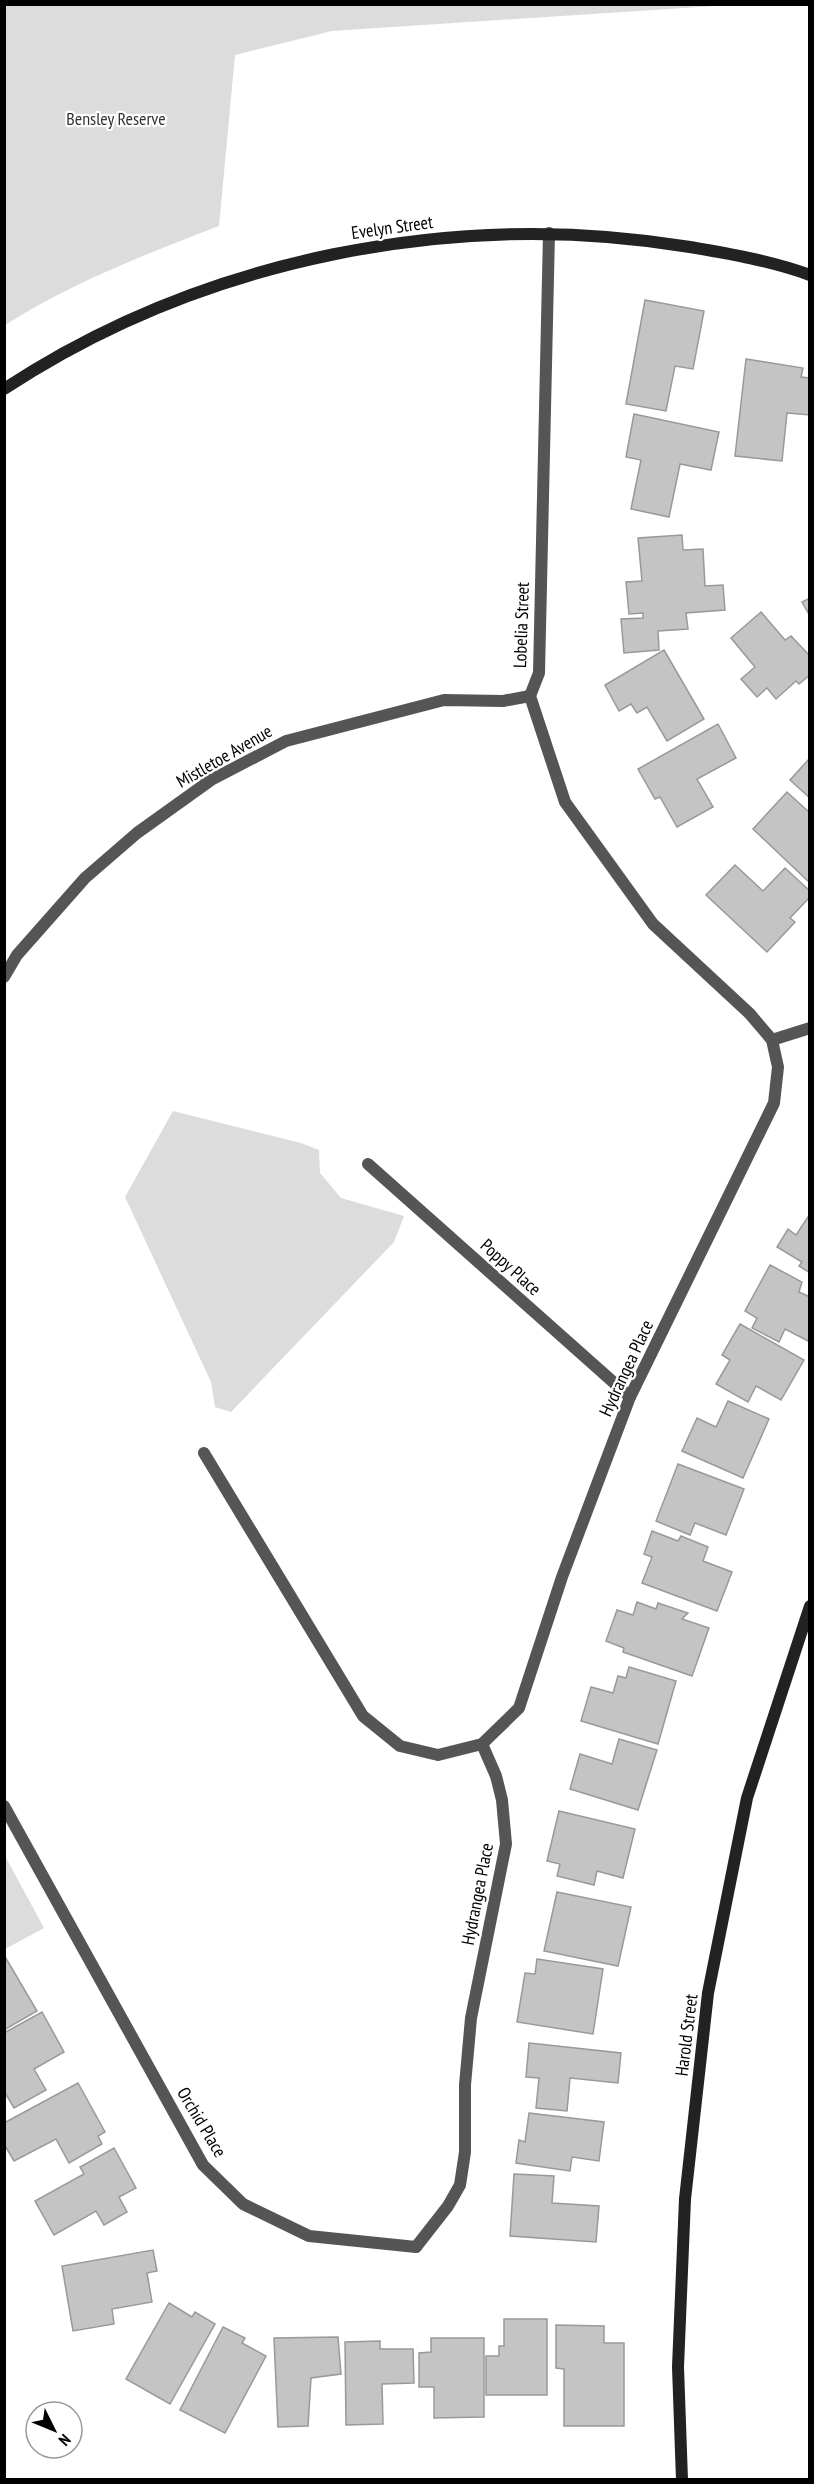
<svg xmlns="http://www.w3.org/2000/svg" width="814" height="2484" font-family="'PT Sans Narrow',sans-serif">
<style>
.green{fill:#dcdcdc}
.building{fill:#c4c4c4;stroke:#999;stroke-width:1.5}
.lines{fill:none;stroke-linecap:round;stroke-linejoin:round}
.lane{stroke:#555;stroke-width:12}
.street{stroke:#555;stroke-width:12}
.secondary{stroke:#222;stroke-width:12}
.labels{text-anchor:middle;dominant-baseline:central;stroke-width:4.5;stroke-linejoin:round;paint-order:stroke}
.park-label{font-size:18px;fill:#333;stroke:#fff}
.street-label{font-size:18px;fill:#000;stroke:#fff}
</style>
<rect width="100%" height="100%" fill="#fff"/>
<!-- green -->
<g class="green">
<path d="M5,4H730V5L332,31L235,55L219,226C146,254 71,283 5,325Z"/>
<polygon points="173,1111 301,1143 319,1150 320,1173 341,1198 404,1216 394,1242 231,1412 215,1407 211,1382 125,1197"/>
<polygon points="4,1854 44,1928 5,1949 4,1949"/>
</g>
<!-- building -->
<g class="building">
<polygon points="645,300 704,311 693,369 675,366 666,411 626,404"/>
<polygon points="746,359 803,368 801,377 810,378 810,415 787,413 782,461 735,456"/>
<polygon points="634,414 719,432 711,470 680,464 669,517 631,509 641,460 626,457"/>
<polygon points="682,535 683,550 703,549 705,586 723,585 725,610 686,613 688,629 658,631 659,650 624,653 621,619 643,618 643,613 629,614 626,582 642,581 638,538"/>
<polygon points="810,598 810,616 802,602"/>
<polygon points="761,612 785,640 791,636 810,656 810,675 799,684 796,681 776,699 767,688 757,697 741,679 755,667 731,638"/>
<polygon points="664,650 704,719 667,741 647,707 637,713 631,704 619,711 605,685"/>
<polygon points="718,724 736,758 697,779 713,807 677,827 660,797 655,799 638,769"/>
<polygon points="810,758 810,798 790,780"/>
<polygon points="787,792 810,813 810,883 753,829"/>
<polygon points="735,865 763,891 785,868 810,891 810,897 790,918 795,922 767,952 706,895"/>
<polygon points="810,1214 810,1273 799,1266 802,1262 777,1247 788,1229 796,1235"/>
<polygon points="770,1265 802,1282 799,1292 810,1297 810,1342 785,1329 779,1342 752,1328 757,1318 745,1311"/>
<polygon points="740,1324 804,1360 781,1400 756,1386 748,1402 716,1384 730,1360 722,1355"/>
<polygon points="728,1401 769,1419 743,1478 682,1451 697,1418 716,1427"/>
<polygon points="678,1464 744,1489 726,1535 695,1523 690,1535 656,1521"/>
<polygon points="652,1531 678,1541 681,1536 708,1547 703,1561 732,1572 717,1611 642,1583 652,1557 644,1554"/>
<polygon points="637,1602 656,1609 658,1603 688,1613 682,1619 709,1628 692,1676 623,1652 624,1648 606,1641 617,1610 633,1615"/>
<polygon points="629,1667 676,1681 658,1744 581,1721 591,1687 613,1693 618,1676 626,1678"/>
<polygon points="619,1739 657,1750 638,1810 570,1789 580,1754 612,1764"/>
<polygon points="559,1811 635,1829 623,1878 597,1871 594,1885 557,1876 560,1864 547,1861"/>
<polygon points="557,1892 631,1907 618,1966 544,1951"/>
<polygon points="4,1955 37,2011 4,2030"/>
<polygon points="537,1959 603,1969 593,2034 517,2022 525,1973 535,1974"/>
<polygon points="42,2012 64,2052 34,2069 46,2090 14,2108 4,2091 4,2033"/>
<polygon points="529,2043 621,2053 618,2083 570,2078 567,2111 536,2108 539,2078 526,2077"/>
<polygon points="78,2083 105,2132 98,2136 102,2144 69,2163 56,2139 14,2161 4,2144 4,2123"/>
<polygon points="529,2113 604,2122 599,2161 572,2157 570,2171 516,2163 519,2140 525,2142"/>
<polygon points="114,2148 136,2188 119,2197 127,2212 104,2225 96,2211 54,2235 35,2201 84,2174 80,2167"/>
<polygon points="514,2174 554,2176 552,2203 599,2206 596,2242 510,2236"/>
<polygon points="153,2250 157,2271 147,2273 152,2302 112,2309 114,2324 73,2331 62,2266"/>
<polygon points="169,2303 192,2317 195,2312 215,2324 170,2404 126,2379"/>
<polygon points="504,2319 547,2319 547,2395 486,2395 486,2356 499,2356 499,2346 504,2346"/>
<polygon points="556,2325 604,2326 604,2343 624,2343 624,2426 564,2426 564,2369 556,2368"/>
<polygon points="223,2327 245,2338 242,2343 266,2356 225,2433 180,2410"/>
<polygon points="338,2337 341,2374 311,2378 308,2426 278,2427 274,2338"/>
<polygon points="431,2338 484,2338 484,2417 434,2418 434,2387 419,2387 419,2353 431,2352"/>
<polygon points="380,2341 380,2349 413,2349 414,2383 382,2384 383,2424 346,2425 345,2342"/>
</g>
<g class="lines">
<!-- lane -->
<polyline class="lane" points="416,2247 448,2206 460,2185 465,2152 465,2085 471,2018 506,1844 502,1800 496,1776 482,1744"/>
<!-- street -->
<g class="street">
<polyline points="4,977 17,955 85,878 137,833 211,780 286,741 444,700 503,701 530,696"/>
<polyline points="772,1040 810,1028"/>
<polyline points="368,1164 630,1397"/>
<polyline points="204,1453 363,1716 400,1746 438,1755 482,1744 519,1708 562,1577 630,1397 774,1103 778,1067 772,1040 750,1014 653,924 565,802 530,696 539,673 549,233"/>
<polyline points="4,1806 203,2165 243,2204 309,2236 416,2247"/>
</g>
<!-- secondary -->
<g class="secondary">
<path d="M4,389C203,258 456,208 690,247C731,254 771,261 810,275"/>
<polyline points="682,2480 678,2367 685,2199 708,1993 747,1798 810,1606"/>
</g>
</g>
<g class="labels">
<!-- park labels -->
<g class="park-label">
<text x="116" y="118">Bensley Reserve</text>
</g>
<!-- street labels -->
<g class="street-label">
<text transform="translate(392 227) rotate(-8)">Evelyn Street</text>
<text transform="translate(521 625) rotate(-88)">Lobelia Street</text>
<text transform="translate(224 756) rotate(-30)">Mistletoe Avenue</text>
<text transform="translate(511 1267) rotate(42)">Poppy Place</text>
<text transform="translate(626 1368) rotate(-65)">Hydrangea Place</text>
<text transform="translate(477 1894) rotate(-79)">Hydrangea Place</text>
<text transform="translate(686 2035) rotate(-83)">Harold Street</text>
<text transform="translate(202 2122) rotate(59)">Orchid Place</text>
</g>
</g>
<!-- border -->
<rect width="814" height="2484" fill="none" stroke="#000000" stroke-width="12"/>
<!-- north arrow -->
<g transform="translate(54 2430) rotate(133)"><circle r="28" fill="#ffffff" stroke="#999999" stroke-width="1.5"/>
<path d="M0-4.5L10 22L0 15L-10 22Z" fill="#000000"/>
<text y="-9" font-size="16" font-weight="bold" text-anchor="middle" fill="#000000">N</text>
</g>
</svg>
